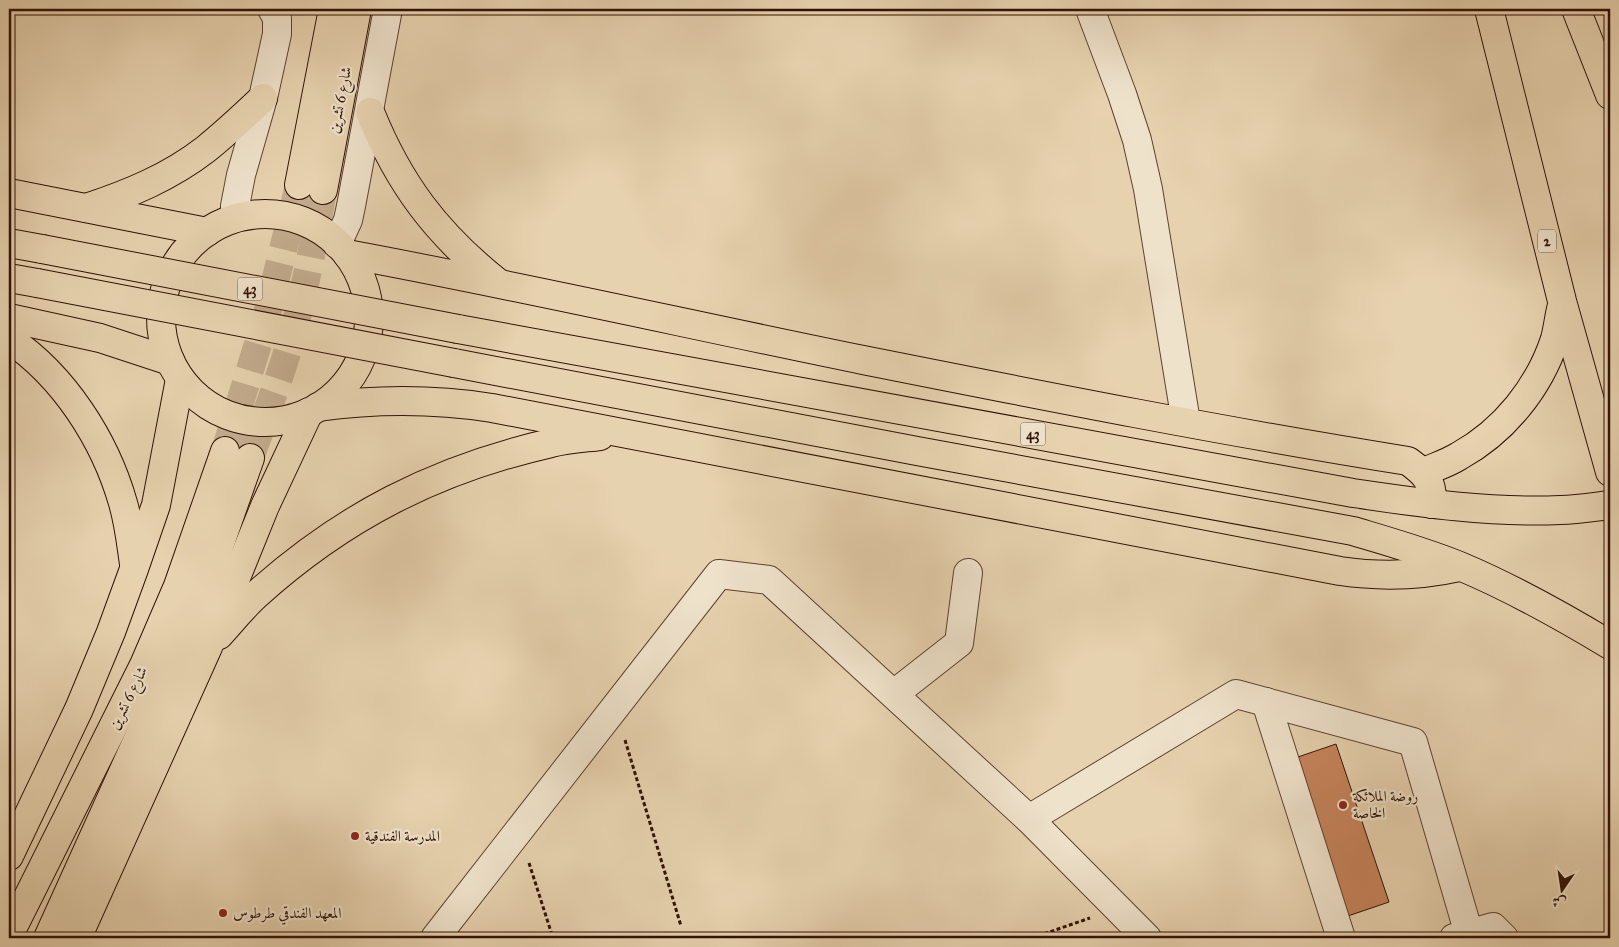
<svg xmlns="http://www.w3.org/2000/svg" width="1619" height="947" font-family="'IM FELL Great Primer',Amiri,serif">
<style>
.building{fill:#c6835b;stroke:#301105}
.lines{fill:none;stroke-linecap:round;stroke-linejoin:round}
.primary-tunnel{stroke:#c2ab8d;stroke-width:28;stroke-dasharray:28 14;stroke-linecap:butt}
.minor-casing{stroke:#5e4130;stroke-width:30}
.primary-casing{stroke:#301105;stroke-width:30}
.path{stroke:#301105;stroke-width:3;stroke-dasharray:4 2.5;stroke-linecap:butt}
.minor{stroke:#efe2cb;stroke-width:28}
.primary{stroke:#e7d2af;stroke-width:28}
.primary-bridge-casing{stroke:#301105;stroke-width:30;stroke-linecap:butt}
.primary-bridge{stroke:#e7d2af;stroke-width:28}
.poi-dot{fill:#8f2418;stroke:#efe2cb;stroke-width:2}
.labels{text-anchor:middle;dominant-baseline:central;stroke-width:4.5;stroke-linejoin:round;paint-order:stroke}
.shield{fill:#efe2cb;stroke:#695040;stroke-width:1}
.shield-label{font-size:14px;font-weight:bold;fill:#301105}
.street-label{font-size:15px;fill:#301105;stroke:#efe2cb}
.poi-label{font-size:15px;fill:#301105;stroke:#efe2cb;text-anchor:start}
</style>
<rect width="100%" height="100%" fill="#e7d2af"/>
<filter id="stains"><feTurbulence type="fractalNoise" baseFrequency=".004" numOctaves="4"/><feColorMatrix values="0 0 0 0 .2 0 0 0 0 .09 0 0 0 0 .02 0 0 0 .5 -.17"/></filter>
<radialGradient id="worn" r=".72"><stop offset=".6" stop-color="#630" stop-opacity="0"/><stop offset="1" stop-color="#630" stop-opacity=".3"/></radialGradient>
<!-- building -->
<polygon class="building" points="1336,744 1389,902 1345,917 1292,759"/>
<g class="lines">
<!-- primary-tunnel -->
<g class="primary-tunnel">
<polyline points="225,451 266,318 299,185"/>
<path d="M250,458C266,414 283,370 295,325C307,280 315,236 323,190"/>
</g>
<!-- minor casing -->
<g class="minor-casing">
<g id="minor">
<polyline points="1090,9 1122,94 1137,140 1148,189 1186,422"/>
<polyline points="235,218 235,206 241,175 263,98 277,34 277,18 272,9"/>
<polyline points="337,244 348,220 351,206 388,9"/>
<polyline points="894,694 959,643 968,573"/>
<polyline points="1266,702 1341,938"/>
<polyline points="1029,819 1236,694 1413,742 1469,934"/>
<polyline points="435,938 719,574 769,580 1029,819 1147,938"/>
<polyline points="1454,938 1493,927 1504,938"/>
</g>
</g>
<!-- primary casing -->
<g class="primary-casing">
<g id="primary">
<polyline points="1489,9 1562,301 1610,472"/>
<polyline points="1576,9 1610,95"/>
<path d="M370,112C399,184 436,233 497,282"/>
<polyline points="299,185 333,9"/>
<polyline points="323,190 357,9"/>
<polyline points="9,193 207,232"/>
<path d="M86,208C129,194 170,177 206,149C226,133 244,116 263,98"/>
<circle cx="265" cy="318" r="104"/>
<polyline points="9,243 42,249"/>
<path d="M347,254C520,286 691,325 863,360C1044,396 1226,432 1408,461C1426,474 1433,481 1432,504"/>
<polyline points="9,278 37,283"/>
<polyline points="9,318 100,338 170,361"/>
<path d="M458,329L1353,493C1421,503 1491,513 1560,510C1577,510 1594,507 1610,505"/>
<path d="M9,339C64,376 105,440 123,503C129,523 131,544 134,564"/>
<path d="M454,363L917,451L1353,531C1390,542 1426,552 1462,567C1514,589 1562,616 1610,645"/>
<path d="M318,407C376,399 434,399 492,408L1340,571C1381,577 1419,576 1459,567"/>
<path d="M1424,472C1435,467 1448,463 1459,456C1504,431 1539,388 1555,339C1558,328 1559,316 1562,305"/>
<path d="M219,635C231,622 242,608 255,596C342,517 436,469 551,443C567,439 584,438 600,436"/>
<polyline points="9,856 79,709 111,632 134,569 156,505 180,379"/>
<polyline points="9,935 144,665 178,586 225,451"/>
<polyline points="48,938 177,653 206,583 250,458"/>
<polyline points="77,938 208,647 265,506 309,412"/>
</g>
</g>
<!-- path -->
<g class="path">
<polyline points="625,740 681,926"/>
<polyline points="529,863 553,938"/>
<polyline points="1032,938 1090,918"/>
</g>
<!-- minor -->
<use href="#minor" class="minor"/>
<!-- primary -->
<use href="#primary" class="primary"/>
<!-- primary-bridge casing -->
<g class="primary-bridge-casing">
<g id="primary-bridge">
<polyline points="42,249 458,329"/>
<polyline points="37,283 454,363"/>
</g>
</g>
<!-- primary-bridge -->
<use href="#primary-bridge" class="primary-bridge"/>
</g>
<!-- markers -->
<g class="poi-dot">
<circle cx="1343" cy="805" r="5"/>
<circle cx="355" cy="836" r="5"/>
<circle cx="223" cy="913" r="5"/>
</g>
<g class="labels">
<!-- shield labels -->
<g class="shield">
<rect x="1538" y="229.5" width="18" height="23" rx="4"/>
<rect x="237.5" y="277.5" width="25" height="23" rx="4"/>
<rect x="1020.5" y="422.5" width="25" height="23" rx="4"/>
</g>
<g class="shield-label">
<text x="1547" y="241">2</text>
<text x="250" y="289">43</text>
<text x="1033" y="434">43</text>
</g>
<!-- street labels -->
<g class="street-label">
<text transform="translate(340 100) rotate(-79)">شارع 6 تشرين</text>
<text transform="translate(128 698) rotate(-64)">شارع 6 تشرين</text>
</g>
<!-- poi labels -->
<g class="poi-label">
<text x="1353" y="796">روضة الملائكة<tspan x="1353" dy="17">الخاصة</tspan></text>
<text x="365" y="836">المدرسة الفندقية</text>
<text x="233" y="913">المعهد الفندقي طرطوس</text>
</g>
</g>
<!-- margin -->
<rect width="1619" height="947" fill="none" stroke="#e7d2af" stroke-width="30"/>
<rect x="10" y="10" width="1599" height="927" fill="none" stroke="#301105" stroke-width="2.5"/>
<rect x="15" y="15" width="1589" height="917" fill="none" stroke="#301105"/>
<!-- north arrow -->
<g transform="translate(1562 890) rotate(193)" stroke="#efe2cb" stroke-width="4" paint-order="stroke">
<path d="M0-4L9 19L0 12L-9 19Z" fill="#301105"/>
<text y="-8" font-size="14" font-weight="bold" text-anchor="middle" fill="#301105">ش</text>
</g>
<rect width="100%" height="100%" filter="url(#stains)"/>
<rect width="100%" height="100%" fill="url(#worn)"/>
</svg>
